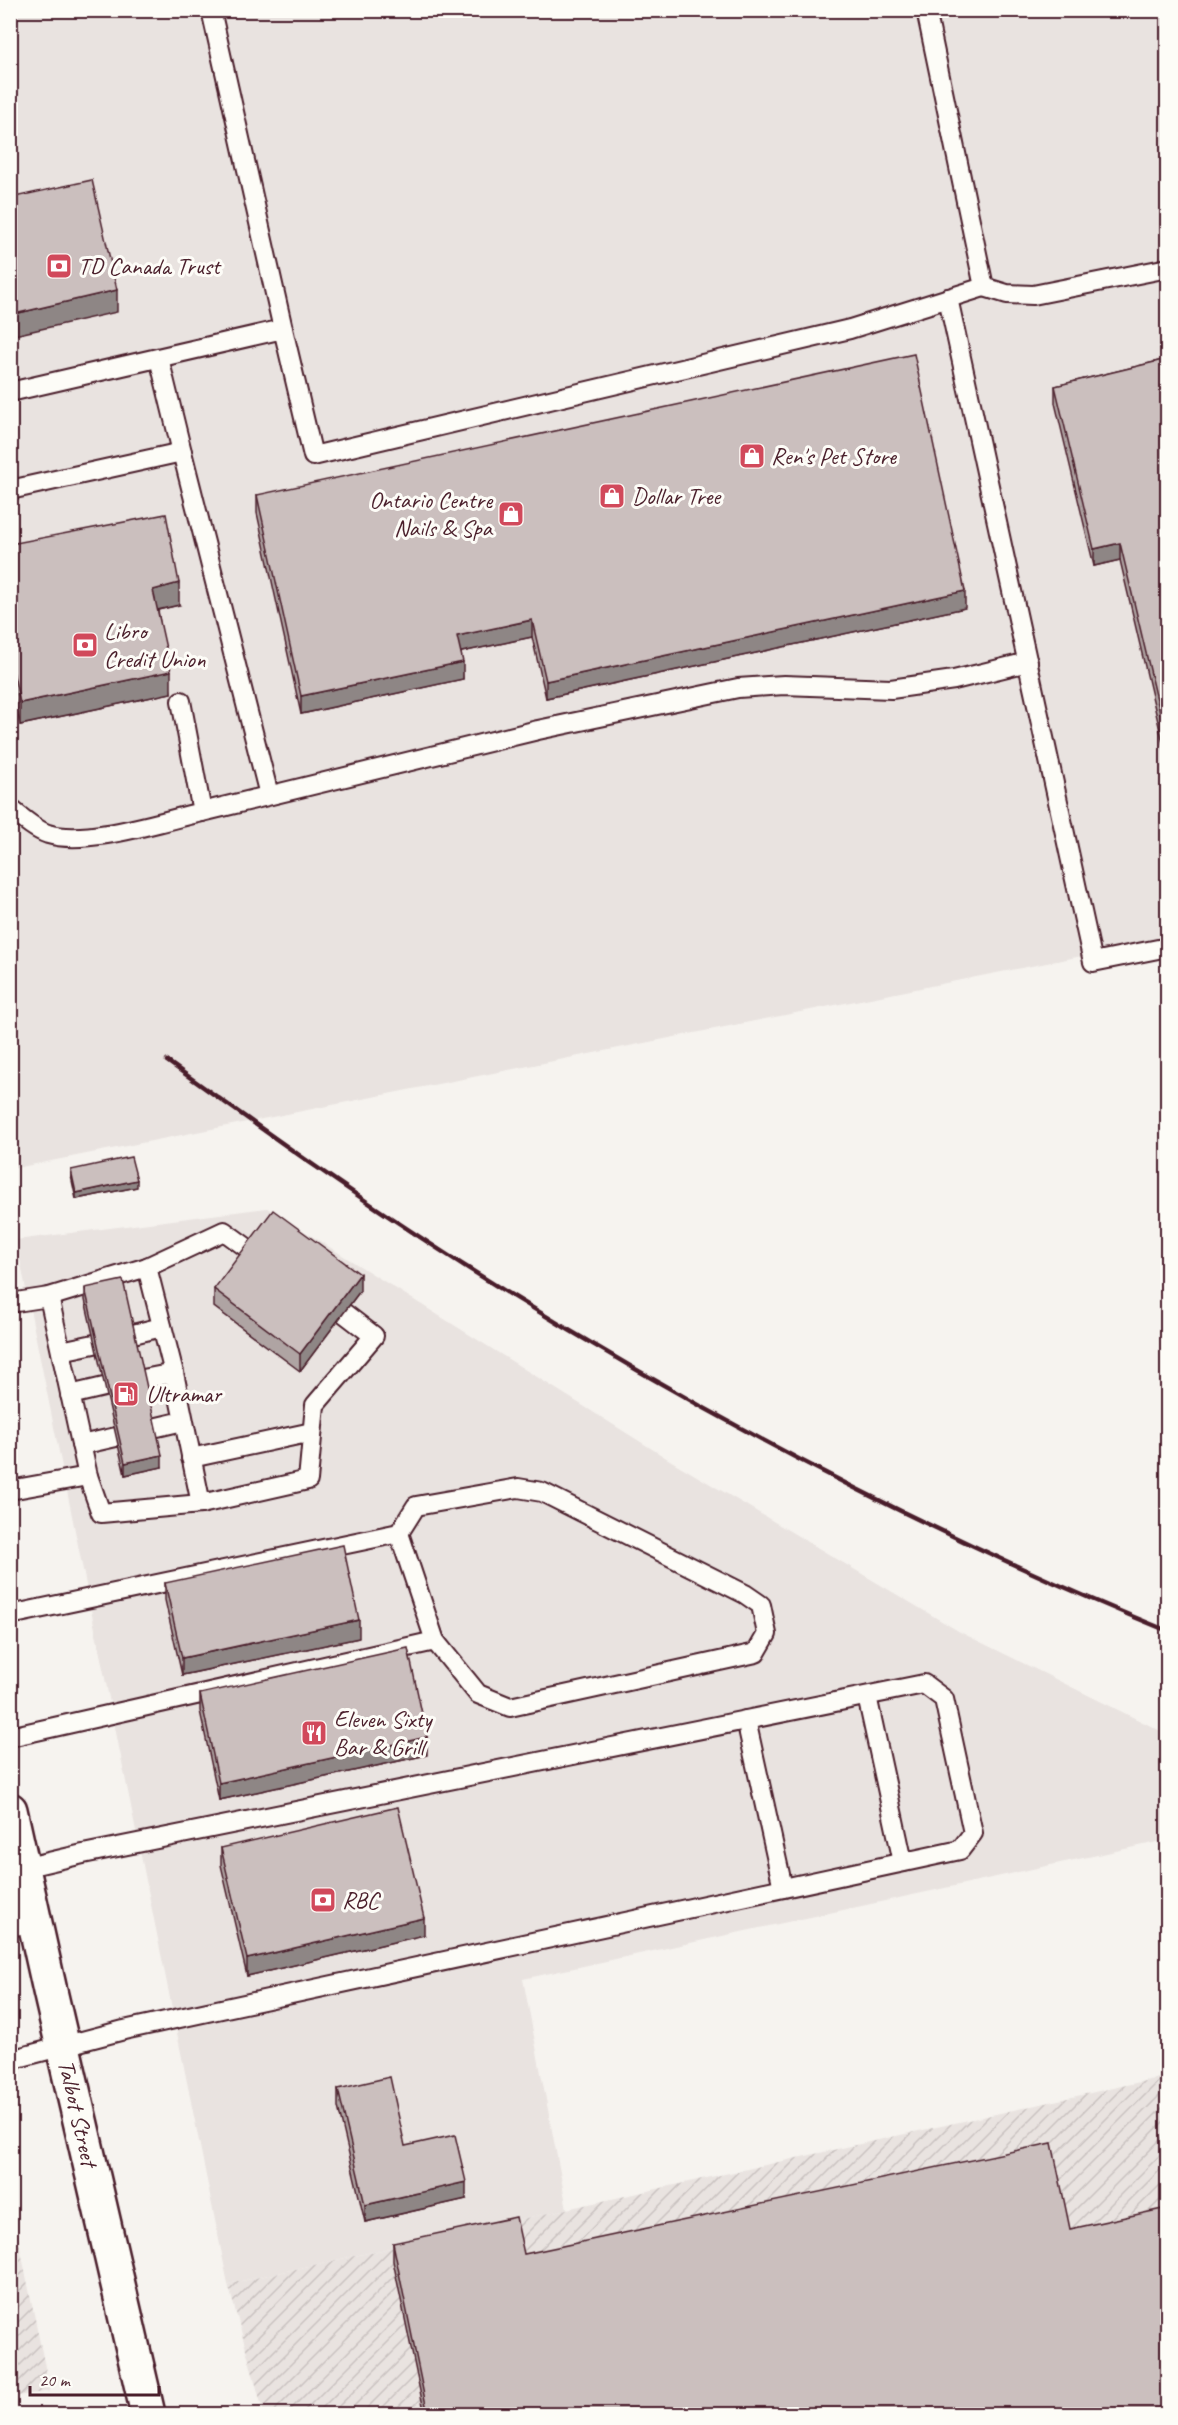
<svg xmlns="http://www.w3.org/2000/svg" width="1178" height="2425" font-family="Caveat,sans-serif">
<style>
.built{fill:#e9e3e0}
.industrial{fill:url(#industrial-furrows)}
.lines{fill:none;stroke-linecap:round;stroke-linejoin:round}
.lane-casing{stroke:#4a1f2b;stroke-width:22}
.secondary-casing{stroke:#4a1f2b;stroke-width:38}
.lane{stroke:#fdfcf7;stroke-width:18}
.secondary{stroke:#fdfcf7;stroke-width:33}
.rail{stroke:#4a1f2b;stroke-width:4.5}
.wall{fill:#afa4a3;stroke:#4a1f2b;stroke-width:1.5}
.shaded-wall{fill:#8e8685;stroke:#4a1f2b;stroke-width:1.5}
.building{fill:#cbbfbe;stroke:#4a1f2b;stroke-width:1.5}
.labels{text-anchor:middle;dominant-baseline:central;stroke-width:6;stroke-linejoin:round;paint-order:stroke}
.poi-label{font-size:24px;fill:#4a1f2b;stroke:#fdfcf7;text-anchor:start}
.street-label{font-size:24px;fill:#4a1f2b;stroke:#fdfcf7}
</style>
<defs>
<pattern id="industrial-furrows" width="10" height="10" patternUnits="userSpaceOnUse" patternTransform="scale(1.5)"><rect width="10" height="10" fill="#e9e3e0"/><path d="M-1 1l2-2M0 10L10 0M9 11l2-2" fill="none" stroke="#c9c2c0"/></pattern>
</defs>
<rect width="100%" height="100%" fill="#f6f3ef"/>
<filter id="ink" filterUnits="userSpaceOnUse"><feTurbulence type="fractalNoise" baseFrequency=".0167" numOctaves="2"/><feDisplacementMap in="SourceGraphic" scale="12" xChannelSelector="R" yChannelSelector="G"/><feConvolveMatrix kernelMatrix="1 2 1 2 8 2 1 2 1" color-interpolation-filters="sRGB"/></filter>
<g filter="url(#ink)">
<!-- built -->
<g class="built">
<polygon points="11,11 1167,11 1167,939 11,1169"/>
<polygon points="267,1208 668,1459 960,1632 1167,1734 1167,1840 523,1979 567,2209 228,2284 16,1240"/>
</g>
<!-- industrial -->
<g class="industrial">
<polygon points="1167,2076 1167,2414 264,2414 228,2284"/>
<polygon points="11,2203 50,2391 11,2397 10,2397"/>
</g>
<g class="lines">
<!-- lane casing -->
<g class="lane-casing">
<g id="lane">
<polyline points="211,10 283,329"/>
<polyline points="984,287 1007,294 1033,295 1168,268"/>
<polyline points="948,298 1093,962 1168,947"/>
<polyline points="159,358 182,452"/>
<polyline points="10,392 283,329 313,456 850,329 984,287 926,10"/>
<polyline points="10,490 182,452 269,795"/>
<path d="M10,808C21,817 34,829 48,834C87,846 161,821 202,812L181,701"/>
<polyline points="202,812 538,730 738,688 784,685 891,689 954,680 1028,662"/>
<polyline points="147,1267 224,1231 254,1253"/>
<polyline points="49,1297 88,1476 101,1513 201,1504"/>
<polyline points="10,1303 49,1297 147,1267 174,1373 201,1504 308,1480 315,1405 374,1336 344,1313"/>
<polyline points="133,1334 162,1327"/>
<polyline points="61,1351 94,1344"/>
<polyline points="143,1379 174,1373"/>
<polyline points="70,1395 104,1387"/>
<polyline points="153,1428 183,1421"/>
<polyline points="81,1445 116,1437"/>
<polyline points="191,1458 312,1432"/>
<polyline points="10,1490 88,1476"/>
<polyline points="399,1533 435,1641"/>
<polyline points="10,1615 399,1533 416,1506 518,1488 542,1492 745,1594 761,1605 767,1634 756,1653 510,1707 478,1694 435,1641 10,1737"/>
<polyline points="867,1696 903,1862"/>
<polyline points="746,1720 783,1888"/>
<polyline points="10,1927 35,1922"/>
<polyline points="10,2060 124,2030 960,1850 973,1833 944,1699 924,1684 83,1854 23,1868"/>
</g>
</g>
<!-- secondary casing -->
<g class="secondary-casing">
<polyline id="secondary" points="10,1810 50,1991 148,2414"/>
</g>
<!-- lane -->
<use href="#lane" class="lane"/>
<!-- secondary -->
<use href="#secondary" class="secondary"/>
<!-- rail -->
<path class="rail" d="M167,1061C266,1132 365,1203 468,1268C690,1408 924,1532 1168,1631"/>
</g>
<!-- wall -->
<g class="wall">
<polygon points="1167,359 1167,760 1120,560 1094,566 1055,403 1055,386"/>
<polygon points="257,495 965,608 546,698 532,637 461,652 463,679 301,714 257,513"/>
<polygon points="10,539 16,543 179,605 158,610 171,693 20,725 10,679"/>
<polygon points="71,1170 137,1187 76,1199 71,1176"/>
<polygon points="85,1288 162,1467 125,1475 85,1300"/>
<polygon points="214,1289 360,1291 300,1371 214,1307"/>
<polygon points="165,1583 359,1638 182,1675 165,1600"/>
<polygon points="200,1694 427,1755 219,1800 200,1711"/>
<polygon points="221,1848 424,1935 247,1976 221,1865"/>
<polygon points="338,2089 405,2146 466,2199 365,2222 338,2107"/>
<polygon points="1070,2229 1167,2415 425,2415 393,2261 393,2243 524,2254"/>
</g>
<!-- shaded-wall -->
<g class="shaded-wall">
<polygon points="117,290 117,312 10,336 10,315"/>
<polygon points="1120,543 1120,560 1094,566 1094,549"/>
<polygon points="179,583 179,605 153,611 153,590"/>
<polygon points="965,591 965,608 546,698 546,681"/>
<polygon points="532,620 532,637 457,653 457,636"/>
<polygon points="463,662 463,679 301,714 301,696"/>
<polygon points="171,671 171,693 20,725 20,703"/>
<polygon points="137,1180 137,1187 76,1199 76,1193"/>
<polygon points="360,1274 360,1291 300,1371 300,1354"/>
<polygon points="162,1455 162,1467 125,1475 125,1463"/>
<polygon points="359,1620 359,1638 182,1675 182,1658"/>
<polygon points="427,1737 427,1755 219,1800 219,1783"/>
<polygon points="424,1918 424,1935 247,1976 247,1959"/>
<polygon points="466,2182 466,2199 365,2222 365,2205"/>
</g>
<!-- building -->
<g class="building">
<polygon points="92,180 117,290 10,315 10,198"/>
<polygon points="914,354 965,591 546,681 532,620 457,636 463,662 301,696 257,495"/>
<polygon points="1167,359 1167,742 1120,543 1094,549 1055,386"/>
<polygon points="166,514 179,583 153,590 171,671 20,703 10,657 10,539 16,543"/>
<polygon points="131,1157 137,1180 76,1193 71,1170"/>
<polygon points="273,1210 360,1274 300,1354 214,1289"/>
<polygon points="123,1280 162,1455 125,1463 85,1288"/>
<polygon points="343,1545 359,1620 182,1658 165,1583"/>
<polygon points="408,1648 427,1737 219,1783 200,1694"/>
<polygon points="398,1807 424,1918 247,1959 221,1848"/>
<polygon points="390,2077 405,2146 455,2135 466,2182 365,2205 338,2089"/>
<polygon points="1052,2143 1070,2229 1167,2208 1167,2415 428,2415 393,2243 516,2217 524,2254"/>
</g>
</g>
<!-- icons -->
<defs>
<g id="bank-square" transform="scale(1.35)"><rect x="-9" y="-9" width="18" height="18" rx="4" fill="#d1495b" stroke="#fdfcf7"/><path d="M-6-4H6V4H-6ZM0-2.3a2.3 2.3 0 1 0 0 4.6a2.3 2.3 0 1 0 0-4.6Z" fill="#fff"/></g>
<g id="shop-square" transform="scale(1.35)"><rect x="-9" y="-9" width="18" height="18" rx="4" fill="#d1495b" stroke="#fdfcf7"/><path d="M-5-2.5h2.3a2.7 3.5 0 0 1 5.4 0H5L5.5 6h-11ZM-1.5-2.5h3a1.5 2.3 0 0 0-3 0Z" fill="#fff"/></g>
<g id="fuel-square" transform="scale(1.35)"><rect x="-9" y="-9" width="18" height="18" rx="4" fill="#d1495b" stroke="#fdfcf7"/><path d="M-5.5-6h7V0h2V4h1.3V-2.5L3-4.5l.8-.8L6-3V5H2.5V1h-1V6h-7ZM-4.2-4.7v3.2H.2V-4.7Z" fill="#fff"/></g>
<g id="restaurant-square" transform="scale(1.35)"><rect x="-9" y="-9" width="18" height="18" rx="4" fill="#d1495b" stroke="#fdfcf7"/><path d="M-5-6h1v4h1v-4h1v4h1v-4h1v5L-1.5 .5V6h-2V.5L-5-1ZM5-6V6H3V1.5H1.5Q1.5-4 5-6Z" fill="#fff"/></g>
</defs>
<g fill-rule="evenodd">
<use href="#bank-square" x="59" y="266"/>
<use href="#shop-square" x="752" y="456"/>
<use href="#shop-square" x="612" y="496"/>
<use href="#shop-square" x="511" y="514"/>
<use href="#bank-square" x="85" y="645"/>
<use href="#fuel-square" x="126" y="1394"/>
<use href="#restaurant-square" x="314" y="1733"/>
<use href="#bank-square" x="323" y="1900"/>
</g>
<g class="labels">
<!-- poi labels -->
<g class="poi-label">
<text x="78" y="266">TD Canada Trust</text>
<text x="771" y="456">Ren's Pet Store</text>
<text x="632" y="496">Dollar Tree</text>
<text x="492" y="500" text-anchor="end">Ontario Centre<tspan x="492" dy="28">Nails &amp; Spa</tspan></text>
<text x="104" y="631">Libro<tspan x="104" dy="28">Credit Union</tspan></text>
<text x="146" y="1394">Ultramar</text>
<text x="334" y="1719">Eleven Sixty<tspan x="334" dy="28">Bar &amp; Grill</tspan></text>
<text x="342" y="1900">RBC</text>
</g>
<!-- street labels -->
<g class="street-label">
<text transform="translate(78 2113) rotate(77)">Talbot Street</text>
</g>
</g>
<!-- margin -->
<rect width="1178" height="2425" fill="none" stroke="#fdfcf7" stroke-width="36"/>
<rect x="18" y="18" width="1142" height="2389" fill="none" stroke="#4a1f2b" stroke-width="2" filter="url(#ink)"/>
<!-- scale -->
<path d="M30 2386v9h129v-9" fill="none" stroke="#4a1f2b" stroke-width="3"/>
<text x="39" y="2386" font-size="18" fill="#4a1f2b" stroke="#fdfcf7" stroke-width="4.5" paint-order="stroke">20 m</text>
</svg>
